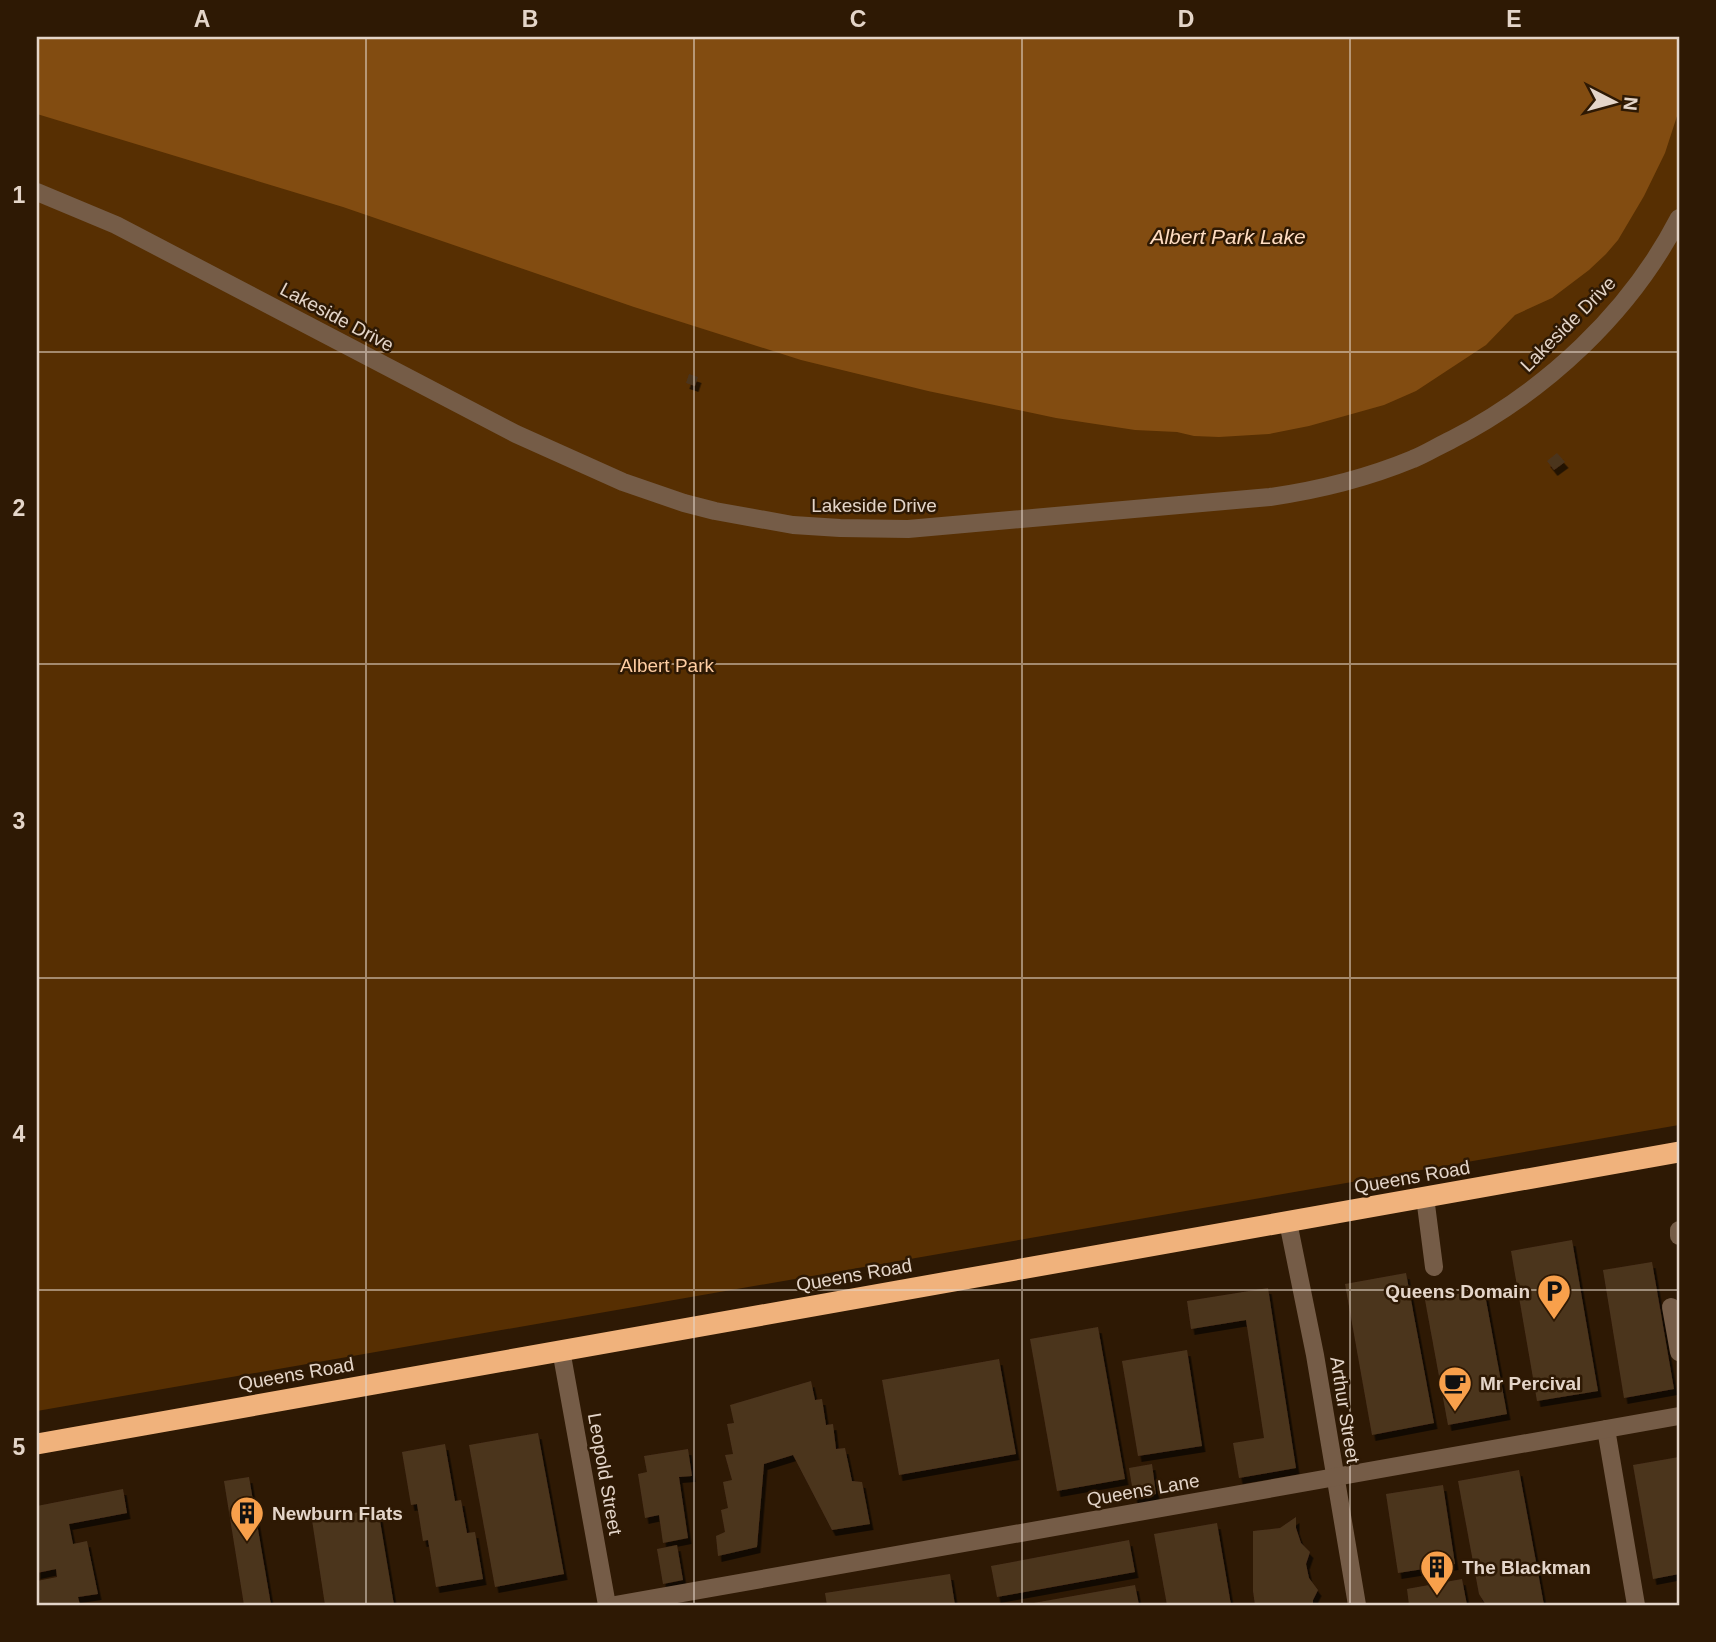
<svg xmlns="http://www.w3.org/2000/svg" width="1716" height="1642" font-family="Helvetica,sans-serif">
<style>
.green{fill:#572f02}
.water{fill:#824c11}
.building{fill:#4c341f;filter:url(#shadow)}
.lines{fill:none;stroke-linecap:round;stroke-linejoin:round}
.minor{stroke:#755c47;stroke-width:18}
.highway{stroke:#f0b27c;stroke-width:21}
.grid{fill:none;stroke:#e4d5c9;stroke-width:2;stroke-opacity:0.55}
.labels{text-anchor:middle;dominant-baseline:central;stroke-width:5;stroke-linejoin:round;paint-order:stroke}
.street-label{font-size:19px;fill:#e4d5c9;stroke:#2e1904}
.park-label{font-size:19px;fill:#fecda3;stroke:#2e1904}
.poi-label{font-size:19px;font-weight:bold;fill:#e4d5c9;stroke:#2e1904;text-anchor:start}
.water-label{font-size:21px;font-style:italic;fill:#fedcc1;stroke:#2e1904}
.neatline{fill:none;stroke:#e4d5c9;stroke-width:2.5}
.grid-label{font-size:23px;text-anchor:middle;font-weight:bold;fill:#e4d5c9}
</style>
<defs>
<filter id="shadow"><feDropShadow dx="3.5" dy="6" stdDeviation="0" flood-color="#0009"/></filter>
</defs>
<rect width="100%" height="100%" fill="#2e1904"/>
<!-- green -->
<polygon class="green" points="37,37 1679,37 1679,1125 37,1411"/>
<!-- water -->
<polygon class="water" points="37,37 1679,37 1679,110 1665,153 1644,196 1618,240 1606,254 1589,270 1552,298 1515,315 1486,345 1416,391 1384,405 1309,426 1269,434 1219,437 1194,436 1177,432 1135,430 1056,418 928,391 801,360 634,307 343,207 37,114"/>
<!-- building -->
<g class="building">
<polygon points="689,374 698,377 695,386 686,383"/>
<polygon points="1557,453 1565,462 1554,470 1547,461"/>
<polygon points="1572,1240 1598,1391 1537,1401 1511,1251"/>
<polygon points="1652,1262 1674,1389 1624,1398 1603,1270"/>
<polygon points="1406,1273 1434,1423 1372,1435 1345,1284"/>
<polygon points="1268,1288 1296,1468 1239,1478 1233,1443 1264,1438 1246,1320 1191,1329 1187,1301"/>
<polygon points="1484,1289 1507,1414 1448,1425 1425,1300"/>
<polygon points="1098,1327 1125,1479 1057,1491 1030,1339"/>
<polygon points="1187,1350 1202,1446 1138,1456 1122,1361"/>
<polygon points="999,1359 1016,1454 899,1475 882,1380"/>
<polygon points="811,1381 815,1400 822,1399 826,1425 833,1424 836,1449 845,1448 852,1481 862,1482 870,1524 832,1530 793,1455 764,1464 757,1547 718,1556 716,1536 725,1532 721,1510 728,1508 723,1482 732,1480 725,1455 733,1454 727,1424 734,1423 730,1405"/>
<polygon points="538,1433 564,1574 495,1587 469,1445"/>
<polygon points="445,1444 455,1501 461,1500 467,1533 475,1532 483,1579 436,1587 428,1540 423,1541 417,1504 411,1505 402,1452"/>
<polygon points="688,1449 692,1476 679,1477 688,1538 663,1543 659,1515 645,1518 638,1474 647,1472 644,1456"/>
<polygon points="1679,1457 1679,1574 1653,1579 1633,1465"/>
<polygon points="1152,1464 1156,1494 1134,1498 1129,1468"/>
<polygon points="1519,1470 1544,1605 1486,1605 1479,1594 1458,1481"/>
<polygon points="249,1477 271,1605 244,1605 224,1481"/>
<polygon points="1443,1485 1455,1564 1398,1573 1386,1494"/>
<polygon points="123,1489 127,1513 69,1524 73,1544 87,1541 98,1594 78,1597 80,1605 37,1605 37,1581 57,1577 56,1569 37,1573 37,1506"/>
<polygon points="378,1509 394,1605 325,1605 312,1520"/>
<polygon points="1296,1517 1296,1528 1301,1543 1310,1552 1306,1564 1309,1578 1318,1590 1313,1600 1313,1605 1255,1605 1253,1591 1253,1531 1280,1528"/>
<polygon points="1217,1523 1231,1605 1167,1605 1154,1534"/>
<polygon points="1129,1540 1135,1572 997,1597 991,1566"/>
<polygon points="677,1545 683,1580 663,1584 657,1549"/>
<polygon points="950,1574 955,1605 827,1605 825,1593"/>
<polygon points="1462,1579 1467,1605 1409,1605 1407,1589"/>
<polygon points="1135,1585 1139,1605 1028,1605 1028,1604"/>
</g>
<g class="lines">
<!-- minor -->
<g class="minor">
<path d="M37,192L116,225L516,434L623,482L684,503L715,511L793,525L840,528L908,529L1270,497C1319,490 1367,478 1413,459C1426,454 1438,446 1451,440C1546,391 1630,313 1679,218"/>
<polyline points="1425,1197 1434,1267"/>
<polyline points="1288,1222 1315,1355 1357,1605"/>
<polyline points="1679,1230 1679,1236"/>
<polyline points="1671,1307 1679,1352"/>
<polyline points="561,1350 607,1605"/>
<polyline points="1606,1429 1636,1605"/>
<polyline points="615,1605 1679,1416"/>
</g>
<!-- highway -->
<polyline class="highway" points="37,1444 1679,1152"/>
</g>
<!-- grid -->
<path class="grid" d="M366,37V1605M694,37V1605M1022,37V1605M1350,37V1605M37,352H1679M37,664H1679M37,978H1679M37,1290H1679"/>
<!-- icons -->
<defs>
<g id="parking-pin" transform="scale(1.75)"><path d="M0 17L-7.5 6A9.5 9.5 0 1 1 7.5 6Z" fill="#f8a04b" stroke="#2e1904"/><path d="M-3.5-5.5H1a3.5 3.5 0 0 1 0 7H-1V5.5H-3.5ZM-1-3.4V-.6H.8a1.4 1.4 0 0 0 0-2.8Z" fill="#111"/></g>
<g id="cafe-pin" transform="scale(1.75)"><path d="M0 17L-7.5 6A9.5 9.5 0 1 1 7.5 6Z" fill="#f8a04b" stroke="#2e1904"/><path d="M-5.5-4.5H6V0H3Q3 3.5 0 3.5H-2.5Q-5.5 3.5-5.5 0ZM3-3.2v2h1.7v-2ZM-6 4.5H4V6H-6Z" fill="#111"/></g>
<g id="building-pin" transform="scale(1.75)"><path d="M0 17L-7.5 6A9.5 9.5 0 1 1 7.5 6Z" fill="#f8a04b" stroke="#2e1904"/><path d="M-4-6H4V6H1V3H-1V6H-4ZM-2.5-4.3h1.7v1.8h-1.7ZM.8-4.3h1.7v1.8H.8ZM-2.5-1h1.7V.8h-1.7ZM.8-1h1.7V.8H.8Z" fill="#111"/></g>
</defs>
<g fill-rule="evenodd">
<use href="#parking-pin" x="1554" y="1291"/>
<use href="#cafe-pin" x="1455" y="1383"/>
<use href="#building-pin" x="247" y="1513"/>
<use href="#building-pin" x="1437" y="1567"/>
</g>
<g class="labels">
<!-- street labels -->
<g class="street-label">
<text transform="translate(337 317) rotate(28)">Lakeside Drive</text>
<text transform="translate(1568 324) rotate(-45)">Lakeside Drive</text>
<text x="874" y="505">Lakeside Drive</text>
<text transform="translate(1412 1177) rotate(-10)">Queens Road</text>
<text transform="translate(854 1275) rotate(-10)">Queens Road</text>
<text transform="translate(296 1374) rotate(-10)">Queens Road</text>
<text transform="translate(1345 1410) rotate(81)">Arthur Street</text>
<text transform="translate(605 1474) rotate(80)">Leopold Street</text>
<text transform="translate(1143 1490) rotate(-10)">Queens Lane</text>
</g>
<!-- park labels -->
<g class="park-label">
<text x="667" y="665">Albert Park</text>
</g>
<!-- poi labels -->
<g class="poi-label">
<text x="1530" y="1291" text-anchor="end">Queens Domain</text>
<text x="1480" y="1383">Mr Percival</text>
<text x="272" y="1513">Newburn Flats</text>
<text x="1462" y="1567">The Blackman</text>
</g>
<!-- water labels -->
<g class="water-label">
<text x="1228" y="236">Albert Park Lake</text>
</g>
</g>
<!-- border -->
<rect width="1716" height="1642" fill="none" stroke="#2e1904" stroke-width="77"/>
<!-- north arrow -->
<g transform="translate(1614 102) rotate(96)" stroke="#2e1904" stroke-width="5" paint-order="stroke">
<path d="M0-5L12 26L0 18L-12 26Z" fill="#e4d5c9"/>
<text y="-10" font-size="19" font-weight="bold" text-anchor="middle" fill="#e4d5c9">N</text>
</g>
<rect x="38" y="38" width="1640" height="1566" class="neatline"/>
<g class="grid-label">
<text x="202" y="27">A</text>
<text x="530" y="27">B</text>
<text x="858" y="27">C</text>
<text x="1186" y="27">D</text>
<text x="1514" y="27">E</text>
<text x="19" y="203">1</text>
<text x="19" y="516">2</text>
<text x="19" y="829">3</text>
<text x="19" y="1142">4</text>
<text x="19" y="1455">5</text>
</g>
</svg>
